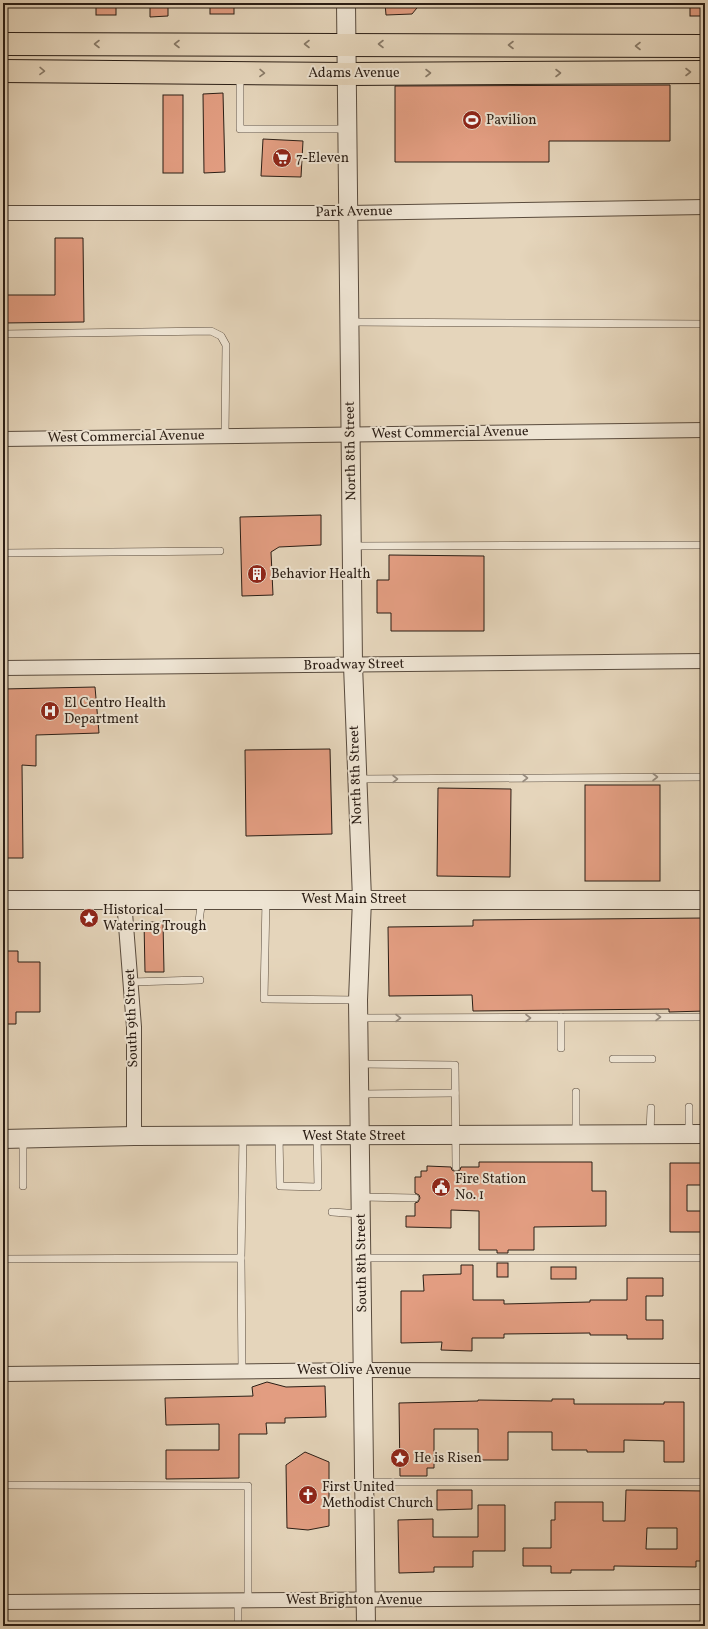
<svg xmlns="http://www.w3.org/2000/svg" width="708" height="1629" font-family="Vollkorn,serif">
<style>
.building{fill:#e29d81;stroke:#2b1e15;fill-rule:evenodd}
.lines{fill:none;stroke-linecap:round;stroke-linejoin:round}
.service-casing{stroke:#5a4c3e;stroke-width:8}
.minor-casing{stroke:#5a4c3e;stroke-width:16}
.tertiary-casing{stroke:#5a4c3e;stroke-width:20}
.primary-casing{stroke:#2b1e15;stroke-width:24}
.service{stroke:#eee4d3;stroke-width:7}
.minor{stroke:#eee4d3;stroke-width:14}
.tertiary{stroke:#eee4d3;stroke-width:18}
.primary{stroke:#e5d5bb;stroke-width:22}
.oneway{stroke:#887a68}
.oneway2{stroke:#968b7e}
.labels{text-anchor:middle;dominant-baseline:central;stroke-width:4;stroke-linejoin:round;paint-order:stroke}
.street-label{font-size:14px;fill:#2b1e15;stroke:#eee4d3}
.poi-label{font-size:14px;fill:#2b1e15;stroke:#eee4d3;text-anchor:start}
</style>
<rect width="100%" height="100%" fill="#e5d5bb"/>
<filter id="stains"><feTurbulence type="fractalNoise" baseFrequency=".005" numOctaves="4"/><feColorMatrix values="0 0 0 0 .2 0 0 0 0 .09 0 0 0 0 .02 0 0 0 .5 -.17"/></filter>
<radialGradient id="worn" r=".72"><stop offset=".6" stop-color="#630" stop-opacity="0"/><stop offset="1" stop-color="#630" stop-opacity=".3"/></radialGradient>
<!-- building -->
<g class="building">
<rect x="96" y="3" width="20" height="12"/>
<polygon points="168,3 168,16 150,17 150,4"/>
<rect x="210" y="3" width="24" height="11"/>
<polygon points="385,3 421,3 412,14 386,15"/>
<rect x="690" y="3" width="15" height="13"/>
<polygon points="670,85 670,141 549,141 549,162 395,162 395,86"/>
<polygon points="223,93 225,172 204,173 203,94"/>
<rect x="163" y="95" width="20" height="78"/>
<polygon points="263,139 303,141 301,177 261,176"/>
<polygon points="55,238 83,238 84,322 3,323 3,295 55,295"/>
<polygon points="321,515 321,545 279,547 271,552 273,595 242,596 240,517"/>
<polygon points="389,555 484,556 484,631 391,631 391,613 377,613 377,580 389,580"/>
<polygon points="95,687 99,733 36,735 36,766 22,765 23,858 3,858 3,689"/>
<polygon points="330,749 332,834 246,836 245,750"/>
<rect x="585" y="785" width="75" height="96"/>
<polygon points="438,788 511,789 510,877 437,876"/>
<polygon points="705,918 705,1011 669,1012 669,1009 473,1011 472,995 389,996 388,927 473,926 473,920"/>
<polygon points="144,922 163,922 164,972 145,972"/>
<polygon points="3,951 18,951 18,962 40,962 40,1012 16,1012 16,1024 3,1024"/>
<polygon points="479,1162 592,1162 592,1191 606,1191 606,1226 534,1227 534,1250 508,1250 508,1253 497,1253 497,1250 479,1250 479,1211 451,1210 451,1228 406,1227 406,1216 415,1216 415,1203 418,1202 420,1198 419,1195 415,1193 415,1177 421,1177 421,1171 427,1171 427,1166 451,1167 452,1170 456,1172 460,1170 461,1167 479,1167"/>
<polygon points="670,1163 705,1163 705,1185 687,1185 687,1211 705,1211 705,1232 670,1232"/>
<rect x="497" y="1263" width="11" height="14"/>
<polygon points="461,1265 473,1265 473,1300 504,1300 504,1304 590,1302 590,1300 627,1300 627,1278 663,1278 663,1296 646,1296 646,1320 663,1320 663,1339 627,1339 627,1335 590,1335 590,1333 504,1334 504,1338 472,1338 472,1351 441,1350 442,1342 401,1343 401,1291 424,1291 423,1275 461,1274"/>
<rect x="551" y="1267" width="25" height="12"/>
<polygon points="267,1382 286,1387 325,1386 326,1417 285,1418 285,1423 266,1423 267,1434 239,1434 239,1478 166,1479 166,1450 219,1450 219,1424 166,1425 165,1398 253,1396 252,1387"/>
<polygon points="552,1399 574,1399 574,1404 664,1404 664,1402 684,1402 684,1462 664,1462 664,1441 624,1440 624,1452 587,1452 587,1450 552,1450 552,1432 508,1432 508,1460 478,1460 478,1429 434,1429 434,1468 427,1468 427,1476 400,1476 399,1403 478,1401 478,1400 552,1401"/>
<polygon points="305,1452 329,1462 329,1526 308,1530 287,1528 286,1465"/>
<polygon points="437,1490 472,1490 472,1509 437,1510"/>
<path d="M626,1490L705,1491V1561H696V1567L614,1566V1570H571V1573H551V1566H523V1548H551V1520H555V1502H603V1521H625ZM647,1528H677V1549H646Z"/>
<polygon points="478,1505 505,1505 505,1551 473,1551 473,1567 434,1567 434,1572 399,1573 398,1520 433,1519 433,1537 478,1537"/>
</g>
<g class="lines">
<!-- service casing -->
<g class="service-casing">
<g id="service">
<polyline points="240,75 240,129 347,129"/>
<polyline points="349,322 705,324"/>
<polyline points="3,334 211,331 221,336 226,345 225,436"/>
<polyline points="352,546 705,545"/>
<polyline points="3,553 220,551"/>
<polyline points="358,779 705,777"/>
<polyline points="266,899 264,999 358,1000"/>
<polyline points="199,921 202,899"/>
<polyline points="131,982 200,980"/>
<polyline points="561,1017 561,1048"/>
<polyline points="359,1018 705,1017"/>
<polyline points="613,1059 652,1059"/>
<polyline points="359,1064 455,1065 456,1167"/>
<polyline points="576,1092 576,1134"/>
<polyline points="360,1094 455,1093"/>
<polyline points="689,1107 689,1133"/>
<polyline points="650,1133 651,1108"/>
<polyline points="279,1136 280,1186 318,1187 317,1136"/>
<polyline points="23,1138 23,1186"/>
<polyline points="361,1197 415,1198"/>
<polyline points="332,1212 361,1214"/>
<polyline points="241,1258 243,1136"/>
<polyline points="362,1258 705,1258"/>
<polyline points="3,1259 241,1258 242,1371"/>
<polyline points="364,1482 705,1482"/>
<polyline points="3,1485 248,1486 248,1600"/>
<polyline points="238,1600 238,1626"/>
</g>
</g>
<!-- minor casing -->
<g class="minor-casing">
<g id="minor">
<polyline points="3,213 348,213 705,207"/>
<polyline points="3,439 705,430"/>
<polyline points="3,668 705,661"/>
<polyline points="124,900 134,1027 134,1136"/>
<polyline points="3,1374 363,1370 705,1371"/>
<polyline points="3,1602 705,1597"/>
</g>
</g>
<!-- tertiary casing -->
<g class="tertiary-casing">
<g id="tertiary">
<polyline points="346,3 353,665 362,899 358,1000 366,1626"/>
<polyline points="3,900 705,900"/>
<polyline points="3,1139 134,1136 705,1134"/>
</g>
</g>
<!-- primary casing -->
<g class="primary-casing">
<g id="primary">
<polyline points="3,44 705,46"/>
<polyline points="3,71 347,74 705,72"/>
</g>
</g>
<!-- service -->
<use href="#service" class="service"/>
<!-- minor -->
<use href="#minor" class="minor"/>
<!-- tertiary -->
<use href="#tertiary" class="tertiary"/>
<!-- primary -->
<use href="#primary" class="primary"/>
</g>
<!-- one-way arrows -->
<defs><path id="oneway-chevron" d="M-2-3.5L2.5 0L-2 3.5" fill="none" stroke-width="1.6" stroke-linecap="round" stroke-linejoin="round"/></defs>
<g class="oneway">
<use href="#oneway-chevron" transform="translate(97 44) rotate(180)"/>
<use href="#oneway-chevron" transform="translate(177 44) rotate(-180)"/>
<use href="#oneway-chevron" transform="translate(307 44) rotate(-180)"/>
<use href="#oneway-chevron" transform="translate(381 44) rotate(-180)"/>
<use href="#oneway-chevron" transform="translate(511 45) rotate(-180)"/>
<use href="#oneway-chevron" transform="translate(638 46) rotate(-180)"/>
<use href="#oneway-chevron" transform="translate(42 71) rotate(1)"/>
<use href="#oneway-chevron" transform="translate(688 72)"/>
<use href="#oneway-chevron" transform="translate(262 73) rotate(1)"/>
<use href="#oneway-chevron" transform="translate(428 73)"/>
<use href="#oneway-chevron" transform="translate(558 73)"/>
</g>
<g class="oneway2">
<use href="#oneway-chevron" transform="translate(655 777)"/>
<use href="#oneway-chevron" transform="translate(525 778)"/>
<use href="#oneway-chevron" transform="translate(395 779)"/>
<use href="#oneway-chevron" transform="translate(658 1017)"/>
<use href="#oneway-chevron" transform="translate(398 1018)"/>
<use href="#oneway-chevron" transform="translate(528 1018)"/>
</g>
<!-- icons -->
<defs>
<g id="stadium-disc" transform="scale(1)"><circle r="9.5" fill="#8f2418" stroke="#eee4d3"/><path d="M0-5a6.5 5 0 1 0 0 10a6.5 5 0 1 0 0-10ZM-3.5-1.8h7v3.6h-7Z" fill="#fff"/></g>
<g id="supermarket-disc" transform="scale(1)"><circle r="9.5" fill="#8f2418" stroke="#eee4d3"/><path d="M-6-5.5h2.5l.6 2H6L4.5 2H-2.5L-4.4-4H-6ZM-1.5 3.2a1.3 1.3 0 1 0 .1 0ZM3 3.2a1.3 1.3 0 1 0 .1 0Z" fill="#fff"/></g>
<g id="building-disc" transform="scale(1)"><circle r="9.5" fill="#8f2418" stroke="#eee4d3"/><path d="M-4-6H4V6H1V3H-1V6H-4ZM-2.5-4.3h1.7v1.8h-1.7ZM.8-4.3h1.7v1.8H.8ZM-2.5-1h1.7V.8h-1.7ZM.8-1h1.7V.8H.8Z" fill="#fff"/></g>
<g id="hospital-disc" transform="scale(1)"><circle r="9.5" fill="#8f2418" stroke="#eee4d3"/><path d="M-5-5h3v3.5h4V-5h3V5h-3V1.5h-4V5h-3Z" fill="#fff"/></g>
<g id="sight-disc" transform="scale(1)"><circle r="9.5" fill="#8f2418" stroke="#eee4d3"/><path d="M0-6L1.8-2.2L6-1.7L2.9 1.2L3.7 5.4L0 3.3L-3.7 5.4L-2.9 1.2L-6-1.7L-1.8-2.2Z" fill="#fff"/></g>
<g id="civic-disc" transform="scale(1)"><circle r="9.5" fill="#8f2418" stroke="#eee4d3"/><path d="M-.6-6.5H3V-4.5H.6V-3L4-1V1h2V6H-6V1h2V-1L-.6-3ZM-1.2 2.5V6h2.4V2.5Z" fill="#fff"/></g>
<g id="church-disc" transform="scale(1)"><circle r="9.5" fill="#8f2418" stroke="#eee4d3"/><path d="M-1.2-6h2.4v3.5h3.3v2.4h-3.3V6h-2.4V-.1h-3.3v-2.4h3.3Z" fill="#fff"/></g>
</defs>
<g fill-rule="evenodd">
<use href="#stadium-disc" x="472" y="120"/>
<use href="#supermarket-disc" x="282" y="158"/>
<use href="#building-disc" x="257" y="574"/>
<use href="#hospital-disc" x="50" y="711"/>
<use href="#sight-disc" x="89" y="918"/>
<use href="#civic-disc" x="441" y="1187"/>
<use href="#sight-disc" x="400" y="1458"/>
<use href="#church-disc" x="308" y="1495"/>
</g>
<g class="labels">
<!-- street labels -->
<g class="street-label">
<text x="354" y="73">Adams Avenue</text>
<text transform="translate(354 212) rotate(-1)">Park Avenue</text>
<text transform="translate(450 433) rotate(-1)">West Commercial Avenue</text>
<text transform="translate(126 437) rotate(-1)">West Commercial Avenue</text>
<text transform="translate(351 451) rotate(-91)">North 8th Street</text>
<text transform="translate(354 665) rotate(-1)">Broadway Street</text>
<text transform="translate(356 775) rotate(-92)">North 8th Street</text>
<text x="354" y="899">West Main Street</text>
<text transform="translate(132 1018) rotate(-92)">South 9th Street</text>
<text x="354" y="1136">West State Street</text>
<text transform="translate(362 1263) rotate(-91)">South 8th Street</text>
<text x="354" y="1370">West Olive Avenue</text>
<text x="354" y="1600">West Brighton Avenue</text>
</g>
<!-- poi labels -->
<g class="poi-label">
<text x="486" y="120">Pavilion</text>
<text x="296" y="158">7-Eleven</text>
<text x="271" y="574">Behavior Health</text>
<text x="64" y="703">El Centro Health<tspan x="64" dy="16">Department</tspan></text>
<text x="103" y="910">Historical<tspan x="103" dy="16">Watering Trough</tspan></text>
<text x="455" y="1179">Fire Station<tspan x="455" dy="16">No. 1</tspan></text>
<text x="414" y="1458">He is Risen</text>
<text x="322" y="1487">First United<tspan x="322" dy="16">Methodist Church</tspan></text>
</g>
</g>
<!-- margin -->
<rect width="708" height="1629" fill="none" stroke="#e5d5bb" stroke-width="16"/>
<rect x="4" y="4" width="700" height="1621" fill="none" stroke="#2b1e15" stroke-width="2"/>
<rect x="8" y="8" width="692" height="1613" fill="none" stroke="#2b1e15"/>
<rect width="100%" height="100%" filter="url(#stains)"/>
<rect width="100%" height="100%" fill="url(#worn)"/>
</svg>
